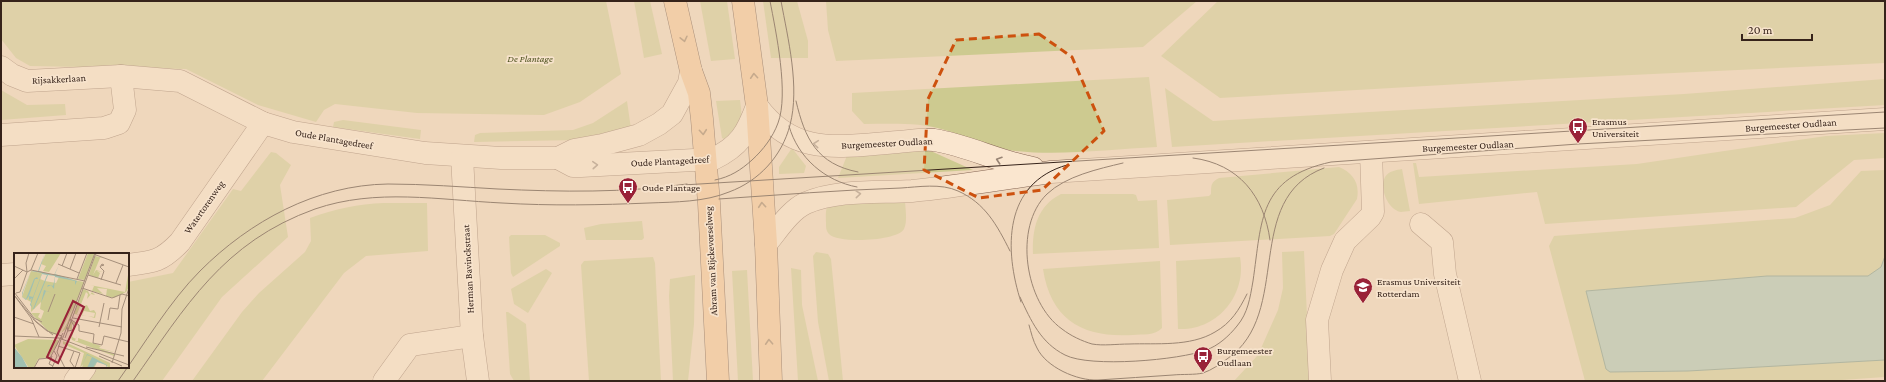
<svg xmlns="http://www.w3.org/2000/svg" width="1886" height="382" font-family="'Crimson Pro',serif">
<style>
.green{fill:#cdca90}
.water{fill:#a0c0b1;stroke:#688e7e}
.lines{fill:none;stroke-linecap:round;stroke-linejoin:round}
.minor-casing{stroke:#876755;stroke-width:23}
.major-casing{stroke:#54362a;stroke-width:23}
.minor{stroke:#fae6cf;stroke-width:22}
.major{stroke:#f6c490;stroke-width:22}
.tram{stroke:#36231a;stroke-width:1}
.oneway{stroke:#967455}
.oneway2{stroke:#988474}
.marked{fill:none;stroke:#cd510e;stroke-width:3;stroke-dasharray:8 5;stroke-linejoin:round}
.labels{text-anchor:middle;dominant-baseline:central;stroke-width:3.5;stroke-linejoin:round;paint-order:stroke}
.park-label{font-size:10px;font-style:italic;fill:#4f5320;stroke:#f7e3cc}
.street-label{font-size:10px;fill:#36231a;stroke:#f7e3cc}
.poi-label{font-size:10px;fill:#36231a;stroke:#f7e3cc;text-anchor:start}
.inset-road{fill:none;stroke:#a58f7b;stroke-width:1}
.view{fill:#992238;fill-opacity:0.15;stroke:#992238;stroke-width:2}
.inset-edge{fill:none;stroke:#36231a;stroke-width:2}
</style>
<rect width="100%" height="100%" fill="#efd7bc"/>
<!-- green -->
<g class="green">
<polygon points="1,1 606,1 621,74 580,102 544,115 417,113 335,104 324,110 316,122 258,105 186,69 30,66 16,58 1,39"/>
<polygon points="634,1 650,1 662,54 644,58"/>
<polygon points="700,1 727,1 735,59 711,61"/>
<polygon points="763,1 797,1 808,41 808,58 771,58"/>
<polygon points="826,1 1197,1 1143,47 836,61 828,30"/>
<polygon points="1218,1 1885,1 1885,63 1547,79 1220,98 1161,56"/>
<path d="M1149,77L1157,147C1110,149 1055,157 1009,150C986,147 966,136 945,130C919,122 891,124 864,124L852,111V93Z"/>
<polygon points="1885,79 1885,105 1172,147 1165,88 1213,121 1684,94"/>
<polygon points="1,90 27,105 65,104 66,115 1,120"/>
<path d="M740,100C743,122 742,125 724,139L722,138L716,101Z"/>
<polygon points="627,101 631,129 579,140 474,142 475,135 480,133 573,130 593,123"/>
<polygon points="343,120 421,130 420,139 333,127 334,122"/>
<polygon points="1885,133 1885,158 1854,160 1796,207 1545,224 1537,192 1419,204 1413,163 1416,163 1419,177 1637,164 1826,136"/>
<polygon points="792,148 806,166 804,173 779,174 779,167"/>
<polygon points="913,149 933,152 973,170 838,178 848,153"/>
<polygon points="271,152 276,153 291,165 280,185 288,237 222,297 162,381 87,381 95,371 96,367 128,367 128,282 173,273 233,189 241,191"/>
<path d="M1339,167C1353,173 1360,183 1357,199L1334,234L1330,236L1170,245L1167,200L1209,196L1211,194C1211,185 1211,182 1219,178Z"/>
<path d="M1402,169L1410,211C1407,211 1403,212 1401,212C1388,210 1379,188 1385,177C1389,171 1396,170 1402,169Z"/>
<polygon points="1885,170 1885,256 1881,267 1868,276 1767,276 1586,291 1610,372 1688,371 1885,360 1885,377 1827,381 1585,381 1549,246 1554,236 1795,218 1830,205 1861,171"/>
<path d="M1061,194H1133L1136,195L1138,201L1157,200L1159,248L1033,254C1032,229 1037,206 1061,194Z"/>
<path d="M905,199C905,208 908,221 904,229C898,241 838,244 829,234C826,231 826,227 826,223C826,216 825,211 828,205Z"/>
<path d="M384,203H427L428,251L366,256L344,273L262,381H192L242,312L259,293L305,252L311,241L310,218C335,209 358,204 384,203Z"/>
<polygon points="642,221 644,238 642,240 586,240 584,228 601,224"/>
<polygon points="511,235 545,235 560,243 560,246 513,277 511,273 509,237"/>
<polygon points="1304,251 1310,381 1234,381 1258,355 1278,310 1283,288 1282,252"/>
<polygon points="816,252 828,254 831,259 843,381 829,381 818,322 813,256"/>
<polygon points="653,257 655,263 661,381 589,381 581,265 584,261"/>
<path d="M1240,257C1247,295 1217,331 1178,329L1176,261Z"/>
<path d="M1160,261L1162,328C1155,336 1142,334 1133,335C1084,338 1051,321 1043,269Z"/>
<polygon points="791,268 801,270 802,305 818,381 798,381"/>
<polygon points="546,269 552,273 528,313 514,304 511,289"/>
<polygon points="747,270 753,381 738,381 732,271"/>
<polygon points="695,275 694,324 688,381 673,381 669,296 670,279"/>
<polygon points="506,312 508,312 526,324 530,381 514,381 510,374"/>
</g>
<!-- water -->
<polygon class="water" points="1885,256 1885,360 1688,371 1610,372 1606,369 1586,291 1767,276 1868,276 1881,267"/>
<g class="lines">
<!-- minor casing -->
<g class="minor-casing">
<g id="minor">
<polyline points="1,67 12,75 27,81 121,76 180,81 263,123 293,132 425,153 501,158 558,158 574,150 602,145 639,135 659,124 672,114 689,83 691,71"/>
<path d="M757,106C795,158 841,146 898,142C910,141 922,139 934,140C967,145 999,162 1033,168"/>
<polyline points="1,135 104,128 119,123 125,110 121,76"/>
<polyline points="462,157 472,336 478,381"/>
<path d="M558,158L573,166H581L713,159C740,146 747,133 757,106"/>
<polyline points="1421,224 1442,242 1445,274 1470,381"/>
<path d="M766,244C777,231 790,210 806,203C838,189 878,193 912,191C958,187 1005,178 1051,172L1885,119"/>
<path d="M128,265C154,262 162,261 180,242L263,123"/>
<polyline points="1,275 15,274"/>
<polyline points="75,381 85,367"/>
<polyline points="384,381 410,345 472,336"/>
<polyline points="1320,381 1317,320 1332,270 1345,241 1370,217 1373,212 1371,152"/>
</g>
</g>
<!-- major casing -->
<g class="major-casing">
<g id="major">
<polyline points="675,1 691,71 699,93 702,119 709,203 718,381"/>
<polyline points="743,1 757,106 766,244 771,381"/>
</g>
</g>
<!-- minor -->
<use href="#minor" class="minor"/>
<!-- major -->
<use href="#major" class="major"/>
<!-- tram -->
<g class="tram">
<path d="M796,101C805,139 817,164 858,172"/>
<path d="M789,126C798,158 825,181 857,187"/>
<path d="M1193,158C1239,164 1264,196 1270,240"/>
<path d="M1123,163C1098,169 1066,176 1047,194C1013,227 1025,303 1062,329C1071,336 1082,341 1092,344C1103,346 1117,344 1129,344C1156,343 1190,347 1215,332C1231,323 1239,310 1247,294"/>
<path d="M715,180C730,177 741,170 752,160C763,150 773,137 778,123C789,94 776,32 770,1"/>
<polyline points="683,185 1885,112"/>
<path d="M719,199C779,195 840,190 901,188C918,187 941,183 958,191C985,203 997,225 1010,251"/>
<path d="M1020,297C1031,321 1041,343 1065,355C1090,368 1180,360 1206,350C1218,346 1229,336 1237,326C1248,313 1250,298 1253,281C1262,220 1258,178 1331,162L1578,144L1885,128"/>
<path d="M1021,302C1004,250 1003,183 1067,165"/>
<path d="M1029,325C1031,332 1033,341 1037,348C1046,367 1077,381 1098,380C1123,378 1148,377 1173,375C1183,374 1195,375 1203,373C1212,370 1220,364 1227,359C1294,313 1241,199 1324,168"/>
<path d="M118,381C143,346 170,301 200,271C250,221 316,185 388,184C425,184 462,187 498,189C561,192 625,193 687,184"/>
<path d="M133,381C186,306 223,242 315,209C376,188 439,200 502,203C550,206 601,205 649,203C675,202 705,202 729,192C759,181 782,156 790,125C800,87 788,39 781,1"/>
</g>
</g>
<!-- one-way arrows -->
<defs><path id="oneway-chevron" d="M-2-3.5L2.5 0L-2 3.5" fill="none" stroke-width="1.6" stroke-linecap="round" stroke-linejoin="round"/></defs>
<g class="oneway">
<use href="#oneway-chevron" transform="translate(684 39) rotate(77)"/>
<use href="#oneway-chevron" transform="translate(754 76) rotate(-94)"/>
<use href="#oneway-chevron" transform="translate(703 132) rotate(85)"/>
<use href="#oneway-chevron" transform="translate(762 205) rotate(-95)"/>
<use href="#oneway-chevron" transform="translate(769 342) rotate(-93)"/>
</g>
<g class="oneway2">
<use href="#oneway-chevron" transform="translate(816 144) rotate(-175)"/>
<use href="#oneway-chevron" transform="translate(999 160) rotate(-162)"/>
<use href="#oneway-chevron" transform="translate(595 165) rotate(-4)"/>
<use href="#oneway-chevron" transform="translate(858 194) rotate(-5)"/>
</g>
<!-- marked area -->
<path d="M0 0H1886V382H0ZM1039,34L1072,57L1104,131L1042,190L979,198L924,170L928,99L956,40Z" fill="#efd7bc" fill-opacity=".55" fill-rule="evenodd"/>
<path class="marked" d="M1039,34L1072,57L1104,131L1042,190L979,198L924,170L928,99L956,40Z"/>
<!-- icons -->
<defs>
<g id="bus-pin" transform="scale(1)"><path d="M0 17L-7.5 6A9.5 9.5 0 1 1 7.5 6Z" fill="#992238" stroke="#f7e3cc"/><path d="M-5-6H5V4H4V6H2V4H-2V6H-4V4H-5ZM-3.5-4V0h7V-4ZM-3.5 1.2v1.5H-2V1.2ZM2 1.2v1.5H3.5V1.2Z" fill="#fff"/></g>
<g id="university-pin" transform="scale(1)"><path d="M0 17L-7.5 6A9.5 9.5 0 1 1 7.5 6Z" fill="#992238" stroke="#f7e3cc"/><path d="M0-5L7-2L0 1L-7-2ZM-4 1L0 2.5L4 1V4Q0 6-4 4Z" fill="#fff"/></g>
</defs>
<g fill-rule="evenodd">
<use href="#bus-pin" x="1578" y="127"/>
<use href="#bus-pin" x="628" y="187"/>
<use href="#university-pin" x="1363" y="287"/>
<use href="#bus-pin" x="1203" y="356"/>
</g>
<g class="labels">
<!-- park labels -->
<g class="park-label">
<text x="530" y="58">De Plantage</text>
</g>
<!-- street labels -->
<g class="street-label">
<text transform="translate(59 79) rotate(-3)">Rijsakkerlaan</text>
<text transform="translate(1791 125) rotate(-4)">Burgemeester Oudlaan</text>
<text transform="translate(334 139) rotate(10)">Oude Plantagedreef</text>
<text transform="translate(887 143) rotate(-3)">Burgemeester Oudlaan</text>
<text transform="translate(1468 146) rotate(-3)">Burgemeester Oudlaan</text>
<text transform="translate(670 161) rotate(-3)">Oude Plantagedreef</text>
<text transform="translate(204 207) rotate(-55)">Watertorenweg</text>
<text transform="translate(711 261) rotate(-93)">Abram van Rijckevorselweg</text>
<text transform="translate(468 269) rotate(-93)">Herman Bavinckstraat</text>
</g>
<!-- poi labels -->
<g class="poi-label">
<text x="1592" y="121">Erasmus<tspan x="1592" dy="12">Universiteit</tspan></text>
<text x="642" y="187">Oude Plantage</text>
<text x="1377" y="281">Erasmus Universiteit<tspan x="1377" dy="12">Rotterdam</tspan></text>
<text x="1217" y="350">Burgemeester<tspan x="1217" dy="12">Oudlaan</tspan></text>
</g>
</g>
<!-- overview -->
<g transform="translate(14 253)">
<rect width="115" height="115" fill="#efd7bc"/>
<path d="M32,0H47L35,19L29,18L32,13L27,11ZM74,0H81L73,21L71,27L64,26ZM81,3L89,5H86L79,22L82,17L89,19L83,18L86,20L84,25L75,22ZM17,18L28,20L26,26L31,28L42,30L45,24L70,29L52,76L47,80L53,70L60,53L45,82L37,81L17,60H26L24,64L27,66L30,58L26,56L27,49L17,59V49L8,44ZM114,22L115,23V34L112,39L100,45L92,43L93,36L83,35L89,41L78,38L80,33L76,32L111,39ZM69,36L74,38L76,42L78,39L81,42L77,41L73,46L74,41L72,39L63,61L66,62L70,53L73,52L76,58L80,57L82,60L81,65L74,63L80,64L81,60L70,58L68,62L72,63L60,61ZM57,67L62,71L58,84L62,86L63,82L61,88H64V85L87,93L85,95L101,99L89,97L101,101L100,103L58,87L57,84L61,72L58,70V77L53,76ZM14,86L44,87V90L35,104L24,106L20,115H15L0,92ZM49,88L96,110V115L83,107L80,115H68L69,111L66,115L70,100L49,91Z" fill="#cdca90"/>
<path d="M31,0L25,18L40,22L45,12L41,21L63,28L61,32V28L41,24L40,36L38,40L32,38L27,50L30,37L38,40L40,36L37,32L33,34L34,32H37L39,33L40,29L41,23L34,22L20,56L16,52L18,45L15,47V43L12,47L8,44V40L17,18H24ZM17,18L28,20L19,44L15,43L21,26H24L23,24L20,26L12,46L8,44L9,39ZM28,21L33,22L19,56L17,51ZM0,94L8,104L14,115H0ZM73,101L93,112L92,115V112L83,109L80,115L82,109L79,115H73L78,104L73,102L67,115Z" fill="#a0c0b1" fill-rule="evenodd"/>
<path class="inset-road" d="M82,2L115,14M44,11L65,20M0,13L13,19M48,13L53,0M56,16L62,0M17,17L71,28M13,19L17,17L24,0M13,19L12,10L15,0M74,22L107,32M0,26L9,17M63,26L73,0M87,27L90,18L86,14L88,11L90,12L87,13M102,30L109,12M68,35L98,45L108,41L115,43M0,39L20,65L28,69M2,40L6,39L13,19M0,42L17,65L25,84M0,42L22,69L33,78L48,83L43,99L51,115M34,59L41,41M0,64L20,71M59,65L108,74M19,66L39,82M56,66L65,72V78L80,81L79,90L88,92L90,83L115,89M94,67L96,55L104,56L106,42M53,74L54,78L59,77L60,73L56,66M85,74L90,50M0,83L45,85L115,112M51,85L82,0M48,87L81,0M44,93L66,100L61,115M72,94L110,103M60,98L56,108L61,115M38,103L35,111L39,113M85,103L108,113M98,110L107,80L108,56L115,35M20,115L25,106L36,105L49,80M38,115L43,103L40,98"/>
<path class="view" d="M59,48L70,54L44,110L33,104Z"/>
<rect width="115" height="115" class="inset-edge"/>
</g>
<!-- border -->
<rect width="1886" height="382" fill="none" stroke="#36231a" stroke-width="4"/>
<!-- scale -->
<path d="M1742 34v6h70v-6" fill="none" stroke="#36231a" stroke-width="2"/>
<text x="1748" y="34" font-size="12" fill="#36231a" stroke="#f7e3cc" stroke-width="3" paint-order="stroke">20 m</text>
</svg>
